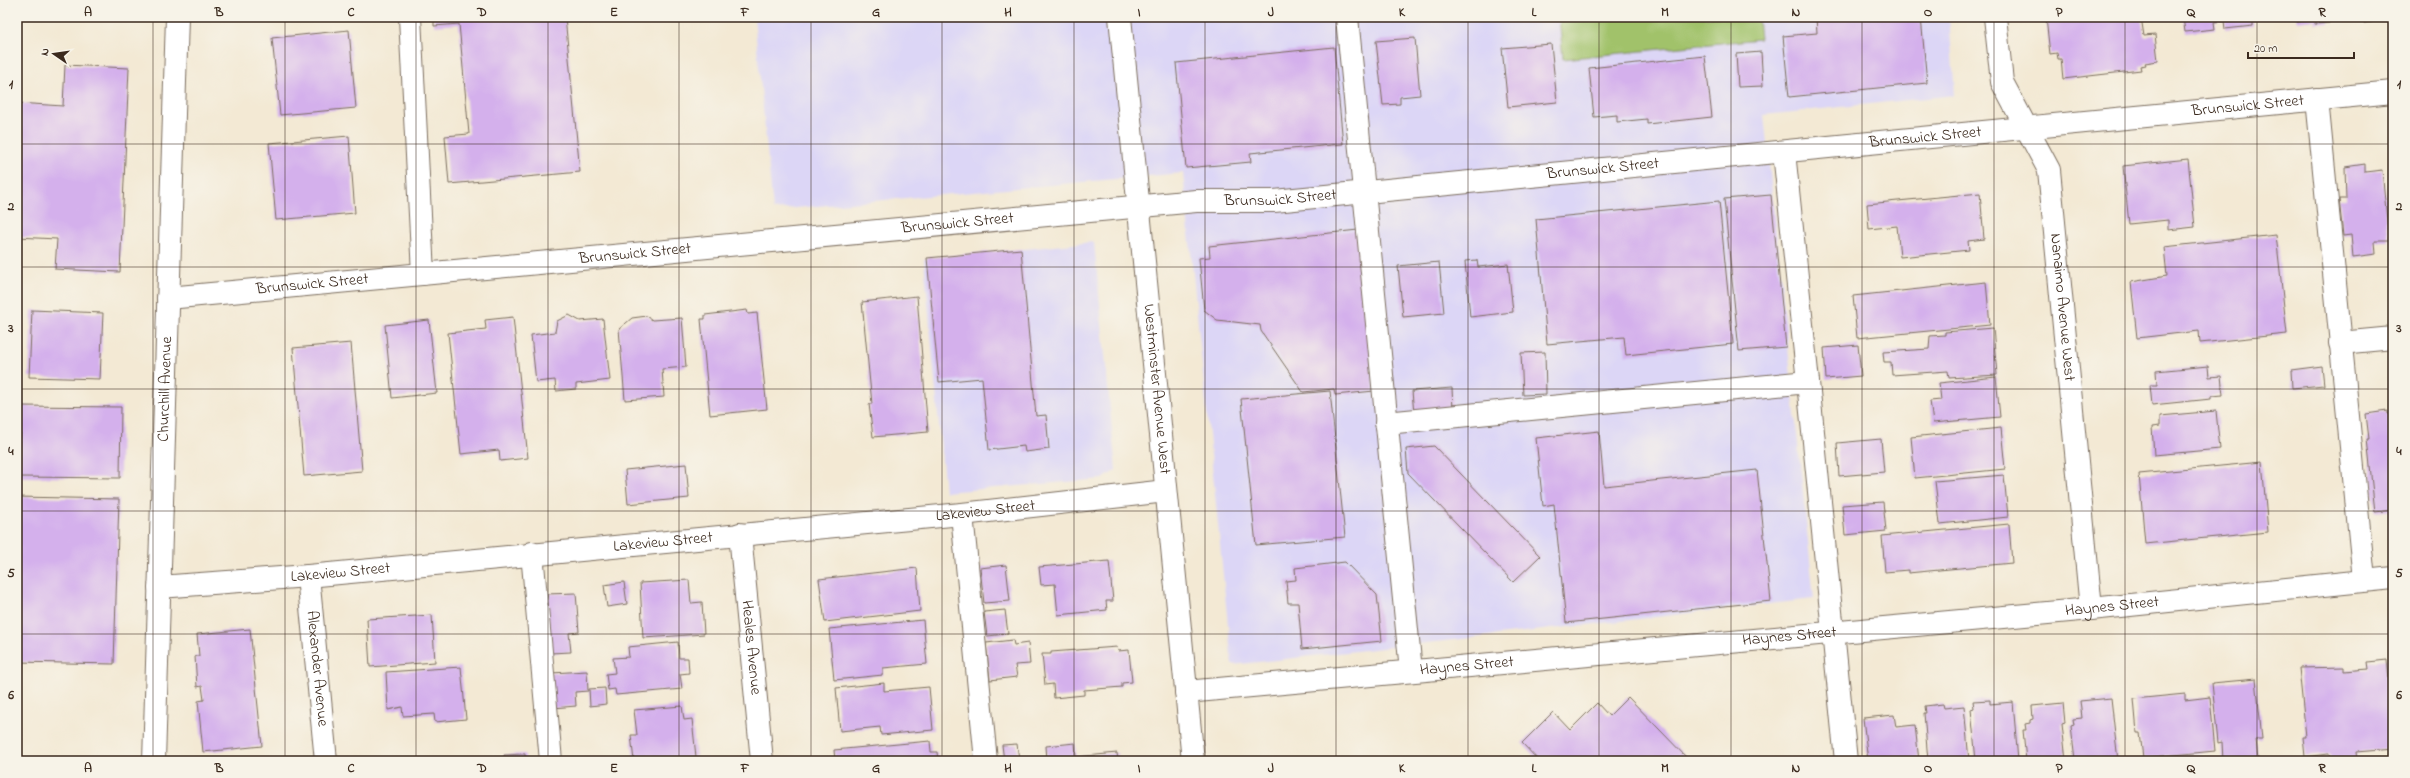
<svg xmlns="http://www.w3.org/2000/svg" width="2410" height="778" font-family="'Indie Flower',sans-serif">
<style>
.built{fill:#dcd6f6}
.green{fill:#a1c26b;stroke:#6e7644}
.building{fill:#d4b0ec}
.lines{fill:none;stroke-linecap:round;stroke-linejoin:round}
.minor-casing{stroke:#7b6d5e;stroke-width:24}
.major-casing{stroke:#7b6d5e;stroke-width:24}
.minor{stroke:#fff;stroke-width:22}
.major{stroke:#fff;stroke-width:22}
.grid{fill:none;stroke:#3b2a1e;stroke-width:1;stroke-opacity:0.55}
.labels{text-anchor:middle;dominant-baseline:central;stroke-width:3;stroke-linejoin:round;paint-order:stroke}
.street-label{font-size:16px;fill:#3b2a1e;stroke:#f7f3e8}
.neatline{fill:none;stroke:#3b2a1e;stroke-width:1.5}
.grid-label{font-size:13px;text-anchor:middle;font-weight:bold;fill:#3b2a1e}
</style>
<rect width="100%" height="100%" fill="#f7f3e8"/>
<filter id="ink" filterUnits="userSpaceOnUse"><feTurbulence type="fractalNoise" baseFrequency=".025" numOctaves="2"/><feDisplacementMap in="SourceGraphic" scale="8" xChannelSelector="R" yChannelSelector="G"/><feConvolveMatrix kernelMatrix="1 2 1 2 8 2 1 2 1" color-interpolation-filters="sRGB"/></filter>
<filter id="wash" filterUnits="userSpaceOnUse"><feTurbulence type="fractalNoise" baseFrequency=".012" numOctaves="4" result="noise"/><feDisplacementMap in="SourceGraphic" scale="16" xChannelSelector="R" yChannelSelector="G"/><feGaussianBlur stdDeviation="0.9" result="paint"/><feColorMatrix in="noise" values="0 0 0 0 0 0 0 0 0 0 0 0 0 0 0 0 0 1.4 0 .05"/><feComposite in="paint" operator="in"/></filter>
<g filter="url(#wash)">
<rect width="100%" height="100%" fill="#f3e9d4"/>
<!-- built -->
<g class="built">
<polygon points="754,17 1949,17 1955,95 1764,115 1814,599 1232,665 1183,173 773,210"/>
<polygon points="1094,242 1116,470 1103,479 945,492 924,259"/>
</g>
<!-- green -->
<polygon class="green" points="1559,17 1758,17 1760,39 1563,59"/>
<g id="blocks">
<!-- building -->
<g class="building">
<polygon points="434,17 565,17 580,172 449,184 445,136 469,134 459,24 434,26"/>
<polygon points="1816,17 1921,17 1927,83 1789,97 1783,36 1817,33"/>
<polygon points="2054,17 2141,17 2144,36 2155,35 2158,61 2145,63 2146,65 2140,66 2141,70 2063,79 2061,59 2058,59 2057,53 2050,54 2046,18"/>
<polygon points="2183,17 2257,17 2257,18 2253,19 2253,26 2225,29 2224,21 2214,22 2215,29 2185,32"/>
<polygon points="2296,17 2329,17 2329,23 2315,24 2315,20 2297,22"/>
<polygon points="2362,17 2371,17 2372,22 2364,23"/>
<polygon points="349,30 356,108 280,115 272,38"/>
<polygon points="1415,38 1420,95 1400,97 1400,104 1383,105 1376,41"/>
<polygon points="1551,44 1557,102 1508,107 1502,48"/>
<polygon points="1334,47 1343,144 1250,153 1251,162 1186,168 1176,63"/>
<polygon points="1761,52 1763,86 1738,87 1736,54"/>
<polygon points="1705,56 1712,117 1647,124 1647,119 1617,122 1617,115 1594,117 1589,68"/>
<polygon points="65,65 129,68 120,272 55,269 57,239 17,237 17,103 63,106"/>
<polygon points="349,136 355,213 276,220 269,143"/>
<polygon points="2188,159 2195,227 2168,230 2168,220 2129,224 2123,166"/>
<polygon points="2365,164 2365,172 2382,170 2389,241 2375,241 2376,254 2353,257 2351,235 2343,236 2339,199 2346,199 2345,167"/>
<polygon points="1980,193 1984,239 1968,241 1969,250 1900,257 1897,226 1869,229 1867,204"/>
<polygon points="1771,195 1786,347 1739,351 1724,199"/>
<polygon points="1719,201 1733,344 1626,355 1624,337 1547,344 1536,219"/>
<polygon points="1358,230 1374,391 1335,395 1334,389 1303,392 1261,331 1260,325 1217,320 1204,310 1199,258 1210,257 1209,246"/>
<polygon points="2276,235 2287,334 2200,343 2199,331 2137,338 2131,282 2167,276 2164,247"/>
<polygon points="1021,249 1036,416 1046,415 1049,449 1025,452 1024,446 989,450 982,378 939,382 927,258"/>
<polygon points="1477,260 1478,267 1508,264 1513,312 1470,317 1465,261"/>
<polygon points="1439,262 1444,313 1403,317 1398,266"/>
<polygon points="1986,282 1990,325 1857,338 1853,296"/>
<polygon points="917,296 928,432 873,437 869,404 872,404 862,302"/>
<polygon points="32,310 103,313 100,379 29,377"/>
<polygon points="747,310 748,314 757,313 767,409 710,415 701,319 705,319 705,315"/>
<polygon points="569,315 580,321 603,319 610,380 576,384 576,389 556,391 555,380 536,382 531,335 555,332 557,321"/>
<polygon points="647,316 652,320 682,318 686,367 662,369 664,397 625,400 619,329 632,318"/>
<polygon points="513,317 528,458 500,461 499,450 461,454 448,333 486,329 485,320"/>
<polygon points="429,320 437,393 392,398 385,325"/>
<polygon points="1993,328 1997,375 1949,378 1948,371 1892,375 1891,362 1884,362 1883,352 1929,349 1930,336 1945,335 1945,332"/>
<polygon points="351,343 362,471 304,476 293,348"/>
<polygon points="1858,345 1861,376 1826,379 1824,348"/>
<polygon points="1545,352 1546,394 1523,395 1521,353"/>
<polygon points="2208,366 2209,377 2221,376 2223,395 2211,396 2211,399 2152,405 2150,385 2157,385 2156,371"/>
<polygon points="2322,366 2324,385 2292,388 2291,370"/>
<polygon points="1996,377 2000,417 1933,423 1930,401 1941,400 1939,383"/>
<polygon points="1452,388 1453,411 1414,414 1412,391"/>
<polygon points="1330,391 1345,537 1256,545 1241,399"/>
<polygon points="21,406 121,407 120,478 20,477"/>
<polygon points="2216,411 2220,449 2154,455 2152,427 2160,426 2160,416"/>
<polygon points="2387,411 2387,414 2393,413 2393,510 2375,512 2367,439 2369,439 2366,414"/>
<polygon points="2001,428 2005,469 1915,478 1911,437"/>
<polygon points="1599,431 1604,486 1757,470 1771,601 1566,623 1554,504 1543,506 1536,438"/>
<polygon points="1881,439 1884,472 1839,476 1837,443"/>
<polygon points="1434,446 1540,556 1513,582 1408,473 1406,449"/>
<polygon points="2262,462 2268,532 2145,544 2139,474"/>
<polygon points="686,464 689,498 628,504 625,470"/>
<polygon points="2004,475 2008,517 1940,524 1935,481"/>
<polygon points="17,497 119,499 114,664 17,662"/>
<polygon points="1883,502 1886,531 1845,535 1842,505"/>
<polygon points="2009,524 2012,563 1908,573 1908,570 1885,572 1882,536"/>
<polygon points="1109,561 1113,601 1106,601 1107,610 1058,615 1055,584 1041,585 1039,567"/>
<polygon points="1345,562 1377,595 1382,641 1302,649 1298,603 1288,603 1286,581 1296,580 1295,568"/>
<polygon points="1006,565 1010,601 984,603 980,568"/>
<polygon points="917,568 920,611 825,622 819,579"/>
<polygon points="689,580 691,603 702,602 704,634 643,638 640,583"/>
<polygon points="624,582 627,604 607,607 604,585"/>
<polygon points="576,593 579,632 569,633 571,652 550,653 546,594"/>
<polygon points="1005,610 1008,634 987,636 984,612"/>
<polygon points="432,615 435,662 370,667 367,619"/>
<polygon points="923,620 927,664 883,668 883,675 834,680 829,629"/>
<polygon points="250,629 262,746 203,752 198,701 204,700 202,686 197,687 195,656 199,656 197,634"/>
<polygon points="1013,640 1014,645 1028,643 1030,664 1015,665 1017,677 990,680 986,643"/>
<polygon points="678,642 679,658 688,658 689,673 680,674 682,689 616,695 615,689 608,690 606,674 615,673 613,658 629,657 628,647"/>
<polygon points="1117,647 1118,651 1129,650 1132,682 1122,683 1122,687 1084,690 1084,695 1054,698 1053,684 1045,685 1042,654 1051,654 1051,652"/>
<polygon points="2387,660 2393,720 2393,749 2356,752 2357,761 2330,761 2329,754 2305,757 2303,737 2306,737 2299,668 2344,667 2344,671 2369,669 2368,662"/>
<polygon points="461,667 466,719 435,722 434,714 403,716 402,707 388,710 386,672"/>
<polygon points="587,671 588,691 575,692 576,706 553,708 551,673"/>
<polygon points="2256,679 2262,739 2256,739 2258,761 2223,761 2222,742 2218,743 2212,683"/>
<polygon points="884,683 884,691 929,687 933,730 881,735 880,727 840,731 836,688"/>
<polygon points="605,688 606,704 590,706 589,689"/>
<polygon points="2185,694 2185,700 2210,697 2215,751 2143,758 2140,733 2137,733 2134,699"/>
<polygon points="1628,697 1690,761 1539,761 1522,743 1553,712 1570,730 1597,703 1609,716"/>
<polygon points="2111,698 2118,761 2075,761 2071,726 2074,725 2073,719 2082,718 2080,701"/>
<polygon points="1990,700 1990,704 2013,702 2018,761 1976,761 1971,709 1974,708 1973,701"/>
<polygon points="2063,703 2065,723 2062,724 2066,761 2026,761 2023,730 2026,730 2025,724 2030,723 2030,720 2033,719 2032,706"/>
<polygon points="1943,704 1944,708 1964,706 1969,761 1928,761 1924,713 1926,713 1925,706"/>
<polygon points="682,706 684,720 692,719 696,757 634,761 631,735 637,735 634,710"/>
<polygon points="1894,715 1896,727 1915,725 1919,761 1868,761 1863,718"/>
<polygon points="930,741 931,752 937,752 938,761 835,761 834,750"/>
<polygon points="1075,743 1076,757 1117,753 1118,761 1047,761 1046,746"/>
<polygon points="1017,744 1019,760 1004,761 1002,745"/>
<polygon points="525,754 525,761 505,761 504,755"/>
</g>
</g>
</g>
<g filter="url(#ink)">
<use href="#blocks" fill-opacity="0" stroke="#7b6d5e" stroke-width="1"/>
<g class="lines">
<!-- minor casing -->
<g class="minor-casing">
<g id="minor">
<polyline points="410,17 423,274"/>
<polyline points="1347,17 1411,671"/>
<path id="s1" d="M1995,17L2002,82L2049,170L2091,609"/>
<polyline points="2317,99 2364,580"/>
<polyline points="1784,152 1808,382"/>
<path id="s2" d="M168,298L1196,201H1274L2393,92"/>
<polyline points="2340,343 2393,338"/>
<polyline points="1386,423 1808,382 1846,761"/>
<polyline points="962,514 986,761"/>
<path id="s3" d="M740,534L762,761"/>
<polyline points="532,553 551,761"/>
<path id="s4" d="M308,576L326,761"/>
<path id="s5" d="M159,587L308,576L962,514L1166,491"/>
<path id="s6" d="M1186,692L2091,609L2393,578"/>
<path id="s7" d="M154,761L177,17"/>
</g>
</g>
<!-- major casing -->
<g class="major-casing">
<g id="major">
<path id="s8" d="M1120,17L1193,761"/>
</g>
</g>
<!-- minor -->
<use href="#minor" class="minor"/>
<!-- major -->
<use href="#major" class="major"/>
</g>
</g>
<!-- grid -->
<path class="grid" d="M153,17V761M285,17V761M416,17V761M548,17V761M679,17V761M811,17V761M942,17V761M1074,17V761M1205,17V761M1336,17V761M1468,17V761M1599,17V761M1731,17V761M1862,17V761M1994,17V761M2125,17V761M2257,17V761M17,144H2393M17,267H2393M17,389H2393M17,511H2393M17,634H2393"/>
<g class="labels">
<!-- street labels -->
<g class="street-label">
<text stroke="none"><textPath href="#s2" startOffset="2089">Brunswick Street</textPath></text>
<text stroke="none"><textPath href="#s2" startOffset="1765">Brunswick Street</textPath></text>
<text stroke="none"><textPath href="#s2" startOffset="1441">Brunswick Street</textPath></text>
<text stroke="none"><textPath href="#s2" startOffset="1117">Brunswick Street</textPath></text>
<text stroke="none"><textPath href="#s2" startOffset="793">Brunswick Street</textPath></text>
<text stroke="none"><textPath href="#s2" startOffset="469">Brunswick Street</textPath></text>
<text stroke="none"><textPath href="#s2" startOffset="145">Brunswick Street</textPath></text>
<text stroke="none"><textPath href="#s1" startOffset="303">Nanaimo Avenue West</textPath></text>
<text stroke="none"><textPath href="#s7" startOffset="372">Churchill Avenue</textPath></text>
<text stroke="none"><textPath href="#s8" startOffset="374">Westminster Avenue West</textPath></text>
<text stroke="none"><textPath href="#s5" startOffset="830">Lakeview Street</textPath></text>
<text stroke="none"><textPath href="#s5" startOffset="506">Lakeview Street</textPath></text>
<text stroke="none"><textPath href="#s5" startOffset="182">Lakeview Street</textPath></text>
<text stroke="none"><textPath href="#s6" startOffset="930">Haynes Street</textPath></text>
<text stroke="none"><textPath href="#s6" startOffset="606">Haynes Street</textPath></text>
<text stroke="none"><textPath href="#s3" startOffset="114">Heales Avenue</textPath></text>
<text stroke="none"><textPath href="#s6" startOffset="282">Haynes Street</textPath></text>
<text stroke="none"><textPath href="#s4" startOffset="93">Alexander Avenue</textPath></text>
</g>
</g>
<!-- margin -->
<rect width="2410" height="778" fill="none" stroke="#f7f3e8" stroke-width="44"/>
<!-- north arrow -->
<g transform="translate(54 54) rotate(283)" stroke="#f7f3e8" stroke-width="3" paint-order="stroke">
<path d="M0-3L7 15L0 10L-7 15Z" fill="#3b2a1e"/>
<text y="-6" font-size="11" font-weight="bold" text-anchor="middle" fill="#3b2a1e">N</text>
</g>
<!-- scale -->
<path d="M2248 52v6h106v-6" fill="none" stroke="#3b2a1e" stroke-width="2"/>
<text x="2254" y="52" font-size="12" fill="#3b2a1e" stroke="#f7f3e8" stroke-width="3" paint-order="stroke">20 m</text>
<rect x="22" y="22" width="2366" height="734" class="neatline"/>
<g class="grid-label">
<text x="88" y="16">A</text>
<text x="219" y="16">B</text>
<text x="351" y="16">C</text>
<text x="482" y="16">D</text>
<text x="614" y="16">E</text>
<text x="745" y="16">F</text>
<text x="876" y="16">G</text>
<text x="1008" y="16">H</text>
<text x="1139" y="16">I</text>
<text x="1271" y="16">J</text>
<text x="1402" y="16">K</text>
<text x="1534" y="16">L</text>
<text x="1665" y="16">M</text>
<text x="1796" y="16">N</text>
<text x="1928" y="16">O</text>
<text x="2059" y="16">P</text>
<text x="2191" y="16">Q</text>
<text x="2322" y="16">R</text>
<text x="11" y="88">1</text>
<text x="2399" y="88">1</text>
<text x="11" y="210">2</text>
<text x="2399" y="210">2</text>
<text x="11" y="332">3</text>
<text x="2399" y="332">3</text>
<text x="11" y="455">4</text>
<text x="2399" y="455">4</text>
<text x="11" y="577">5</text>
<text x="2399" y="577">5</text>
<text x="11" y="699">6</text>
<text x="2399" y="699">6</text>
<text x="88" y="772">A</text>
<text x="219" y="772">B</text>
<text x="351" y="772">C</text>
<text x="482" y="772">D</text>
<text x="614" y="772">E</text>
<text x="745" y="772">F</text>
<text x="876" y="772">G</text>
<text x="1008" y="772">H</text>
<text x="1139" y="772">I</text>
<text x="1271" y="772">J</text>
<text x="1402" y="772">K</text>
<text x="1534" y="772">L</text>
<text x="1665" y="772">M</text>
<text x="1796" y="772">N</text>
<text x="1928" y="772">O</text>
<text x="2059" y="772">P</text>
<text x="2191" y="772">Q</text>
<text x="2322" y="772">R</text>
</g>
</svg>
